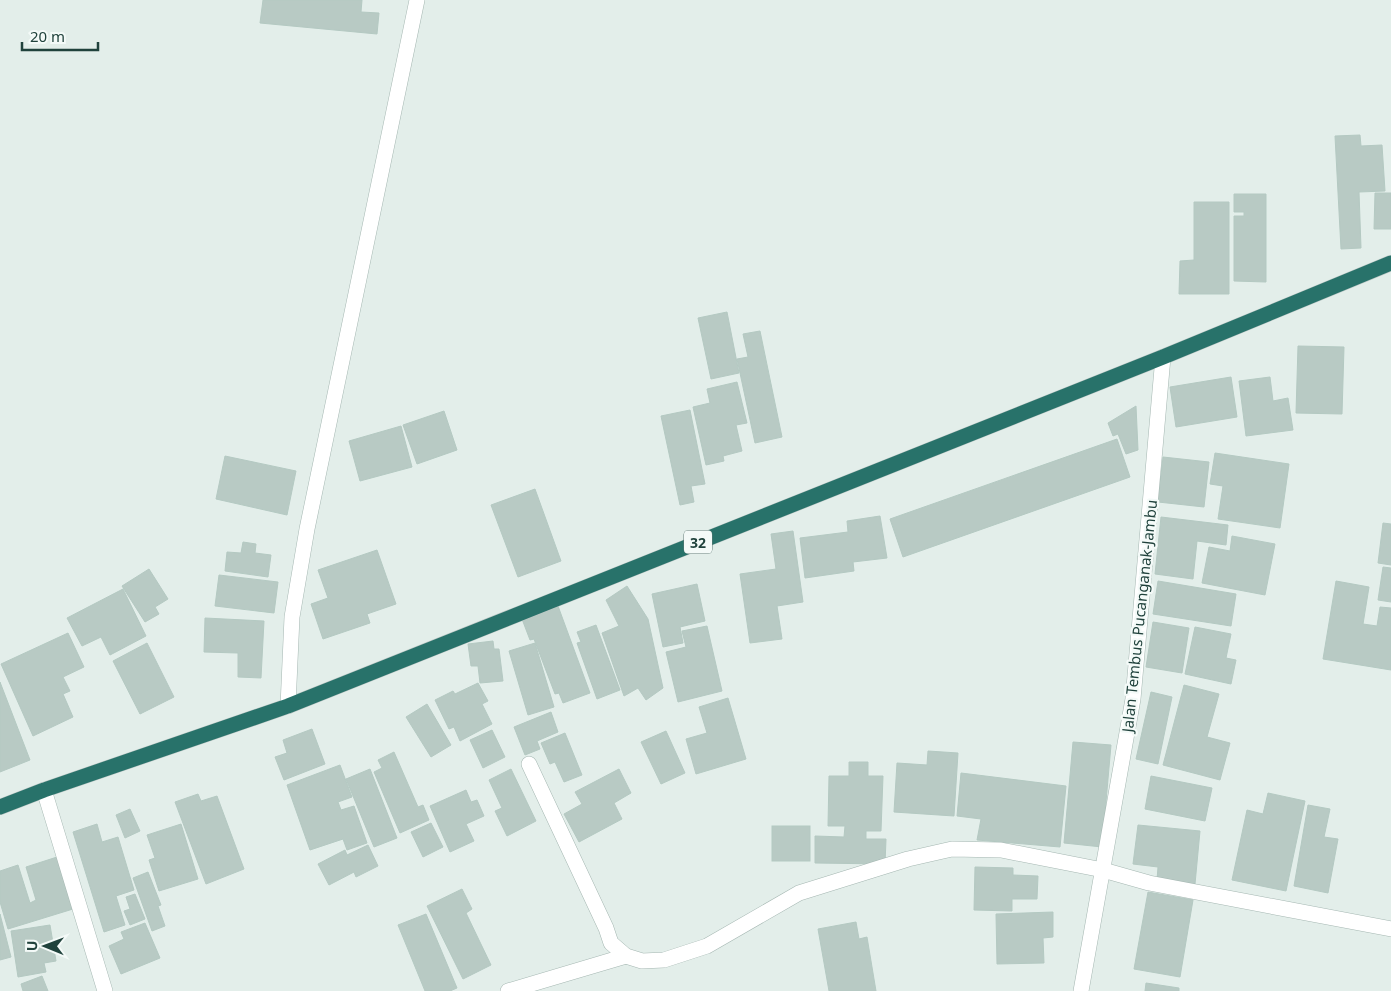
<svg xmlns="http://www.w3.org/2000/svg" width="1391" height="991" font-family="'Noto Sans',sans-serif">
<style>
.building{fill:#b8cac4;stroke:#b4c9c2}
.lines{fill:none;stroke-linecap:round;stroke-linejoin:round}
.minor-casing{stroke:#a5b7b2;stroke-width:16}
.highway-casing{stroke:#c1cac8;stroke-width:16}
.minor{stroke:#fff;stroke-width:15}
.highway{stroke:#28726a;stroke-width:15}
.labels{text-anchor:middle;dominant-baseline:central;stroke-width:4.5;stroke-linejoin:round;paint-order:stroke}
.shield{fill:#f4faf8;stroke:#607974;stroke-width:1}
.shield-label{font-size:14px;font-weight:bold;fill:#20423c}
.street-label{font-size:15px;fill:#20423c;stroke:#f4faf8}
</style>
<rect width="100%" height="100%" fill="#e3eeea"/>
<!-- building -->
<g class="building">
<polygon points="263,0 362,0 361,12 379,13 377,34 260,23"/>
<polygon points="1360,135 1361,146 1382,145 1385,191 1359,192 1361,248 1341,249 1335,136"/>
<polygon points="1375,193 1391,193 1391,229 1374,229"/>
<polygon points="1234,194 1266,194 1266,282 1234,281 1234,216 1244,216 1244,212 1234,212"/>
<polygon points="1194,202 1229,202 1229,294 1179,294 1180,261 1194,260"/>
<polygon points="727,312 739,373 711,379 698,318"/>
<polygon points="760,331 782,437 755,443 737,359 748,357 743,334"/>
<polygon points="1298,346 1344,347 1342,414 1296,413"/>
<polygon points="1231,377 1237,417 1176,427 1170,387"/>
<polygon points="1270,377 1273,401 1288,398 1293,430 1246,436 1239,381"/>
<polygon points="737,382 747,423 736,425 742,451 723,456 724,461 706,465 693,407 710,403 707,389"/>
<polygon points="1136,406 1138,450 1126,454 1118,434 1113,436 1108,423"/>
<polygon points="690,410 705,484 691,486 694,502 680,505 661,416"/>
<polygon points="444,411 457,450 417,464 403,425"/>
<polygon points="401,426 412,467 360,481 349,441"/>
<polygon points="1117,439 1130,477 903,557 890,519"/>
<polygon points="1215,453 1289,464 1280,528 1218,519 1223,486 1210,484"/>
<polygon points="225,456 296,471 287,515 216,499"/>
<polygon points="1163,457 1209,462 1204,507 1158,502"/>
<polygon points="535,489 561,561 518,577 491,505"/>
<polygon points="880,516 887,558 853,562 854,571 805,578 800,538 848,532 847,521"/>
<polygon points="1161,517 1228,525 1226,545 1197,541 1193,579 1155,574"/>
<polygon points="1383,523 1391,524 1391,565 1378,563"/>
<polygon points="793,531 803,602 777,606 782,639 750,643 740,574 776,569 771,534"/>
<polygon points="1232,536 1275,544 1265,595 1202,583 1209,547 1230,551"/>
<polygon points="243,542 256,544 255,553 271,555 268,577 225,571 227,552 241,553"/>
<polygon points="377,550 396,604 367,614 370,623 323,639 311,604 328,598 318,570"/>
<polygon points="1383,567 1391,568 1391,602 1378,600"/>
<polygon points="149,569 168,599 155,607 159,614 145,622 122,586"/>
<polygon points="219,575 278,582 274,613 215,606"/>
<polygon points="1158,581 1236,594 1231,626 1153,614"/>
<polygon points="1336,581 1369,587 1363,624 1377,626 1380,607 1391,608 1391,670 1323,659"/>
<polygon points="697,584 705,621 680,627 683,643 663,647 652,594"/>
<polygon points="627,586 648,619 663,688 646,700 638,688 624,696 602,633 619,626 606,600"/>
<polygon points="123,589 146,636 110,655 101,637 82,646 67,618"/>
<polygon points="558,606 590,693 563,703 559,693 555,694 534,639 530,640 522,619"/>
<polygon points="205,618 264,621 261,678 238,677 238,653 204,652"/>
<polygon points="1153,622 1189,628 1182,673 1146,667"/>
<polygon points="596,625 620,690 597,699 577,643 581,642 577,632"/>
<polygon points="707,626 722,691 678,702 666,652 686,647 682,631"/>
<polygon points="1195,627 1231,634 1226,658 1236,660 1231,684 1185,674"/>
<polygon points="68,633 84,667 63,677 70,691 63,694 73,717 33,736 1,664"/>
<polygon points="493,641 494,649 499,649 503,681 480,683 478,666 471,666 468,644"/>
<polygon points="147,643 174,697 140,714 113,661"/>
<polygon points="535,643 554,707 528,715 509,651"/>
<polygon points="0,682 30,760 0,772"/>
<polygon points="478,683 488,701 482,704 492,724 460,741 454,727 449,729 435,700 453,691 455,694"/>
<polygon points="1184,685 1219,694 1207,737 1230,743 1220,780 1163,765"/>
<polygon points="1151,692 1172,697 1158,764 1136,759"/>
<polygon points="728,698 746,759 696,774 686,739 707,733 699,707"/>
<polygon points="427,704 451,745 431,757 406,717"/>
<polygon points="551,712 558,732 537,741 540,749 525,755 514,727"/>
<polygon points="312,729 325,764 284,780 275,757 287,753 283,740"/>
<polygon points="492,730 505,757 483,768 470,740"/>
<polygon points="666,731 685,773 661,784 641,742"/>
<polygon points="565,733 582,775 564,782 555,762 550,764 541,743"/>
<polygon points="1073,742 1111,745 1102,847 1064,843"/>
<polygon points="928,751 958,753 954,816 894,812 897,763 927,765"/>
<polygon points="394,752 418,807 423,805 429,820 400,833 374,772 382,768 378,760"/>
<polygon points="849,762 868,762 868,776 883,776 881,831 866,831 866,839 886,839 885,864 815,863 815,836 844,837 845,826 828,826 829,776 849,776"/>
<polygon points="340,765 352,797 338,802 341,810 354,806 367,843 347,850 343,839 310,850 287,785"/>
<polygon points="370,769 397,838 374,847 346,779"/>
<polygon points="511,769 536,821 507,836 495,811 502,808 489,780"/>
<polygon points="619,769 631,793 614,803 622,819 579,842 564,814 582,804 575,792"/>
<polygon points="961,773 1066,786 1060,847 977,840 981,819 957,816"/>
<polygon points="1151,776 1212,788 1205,821 1145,809"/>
<polygon points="466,790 471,802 477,800 484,816 466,824 474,841 450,852 430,806"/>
<polygon points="1268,793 1305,801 1286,891 1232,880 1247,810 1263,814"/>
<polygon points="198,794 201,801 217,796 244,869 206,884 175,802"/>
<polygon points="1308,805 1330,809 1324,837 1338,839 1328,893 1294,886"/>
<polygon points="130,809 140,831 125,838 116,815"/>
<polygon points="431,823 443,847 423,857 411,832"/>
<polygon points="97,824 102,842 118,837 134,890 116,896 125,925 104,932 73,832"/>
<polygon points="181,824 198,879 159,891 149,860 155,858 147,835"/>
<polygon points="1138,825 1200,831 1195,884 1157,880 1158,867 1133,864"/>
<rect x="772" y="826" width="38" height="35"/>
<polygon points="368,845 378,866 356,877 354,872 329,885 318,864 345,850 347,855"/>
<polygon points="57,857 73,909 8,929 0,902 0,871 18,865 30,903 36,900 26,867"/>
<polygon points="975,867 1013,868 1013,875 1038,876 1037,899 1012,899 1012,911 974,910"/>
<polygon points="148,872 161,905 158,906 165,926 152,931 133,878"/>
<polygon points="462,889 472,909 466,913 491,965 463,979 427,906"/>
<polygon points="1148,892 1193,900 1180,977 1134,969"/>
<polygon points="135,894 145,919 130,925 124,911 130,909 126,897"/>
<polygon points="1053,912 1053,937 1043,938 1044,963 997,964 996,914"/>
<polygon points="0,914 11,957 0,960"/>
<polygon points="426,914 457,988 450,991 425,991 398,925"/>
<polygon points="856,922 859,939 867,937 876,991 829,991 818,929"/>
<polygon points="145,923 160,958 121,974 109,946 124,939 121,932"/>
<polygon points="50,925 56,961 44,963 46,972 18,977 11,931"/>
<polygon points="42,976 48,991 23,991 21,984"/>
<polygon points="1146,983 1179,988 1179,991 1145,991"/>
</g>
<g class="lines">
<!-- minor casing -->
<g class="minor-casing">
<g id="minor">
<polyline points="288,706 292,617 307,529 417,0"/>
<polyline points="529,764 606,928 611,943 626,956 642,961 664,960 707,946 799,893 908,859 952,849 1001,850 1103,870 1149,883 1391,929"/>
<polyline points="44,790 105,991"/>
<polyline points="508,991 626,956"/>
<polyline points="1081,991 1133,699 1163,357"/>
</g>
</g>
<!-- highway casing -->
<g class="highway-casing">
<polyline id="highway" points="0,807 44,790 288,706 1163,357 1391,263"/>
</g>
<!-- minor -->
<use href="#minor" class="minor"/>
<!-- highway -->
<use href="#highway" class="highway"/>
</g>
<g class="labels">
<!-- shield labels -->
<rect class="shield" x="684" y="530.5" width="28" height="23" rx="4"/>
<g class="shield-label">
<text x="698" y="542">32</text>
</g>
<!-- street labels -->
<g class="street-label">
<text transform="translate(1139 616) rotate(-84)">Jalan Tembus Pucanganak-Jambu</text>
</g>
</g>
<!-- north arrow -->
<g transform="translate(45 946) rotate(271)" stroke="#f4faf8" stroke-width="4" paint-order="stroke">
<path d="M0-4L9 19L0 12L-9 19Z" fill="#20423c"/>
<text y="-8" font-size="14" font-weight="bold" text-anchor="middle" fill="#20423c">U</text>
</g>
<!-- scale -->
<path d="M22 42v8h76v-8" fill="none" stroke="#20423c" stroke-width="2.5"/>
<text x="30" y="42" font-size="15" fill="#20423c" stroke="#f4faf8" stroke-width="4" paint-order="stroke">20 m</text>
</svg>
